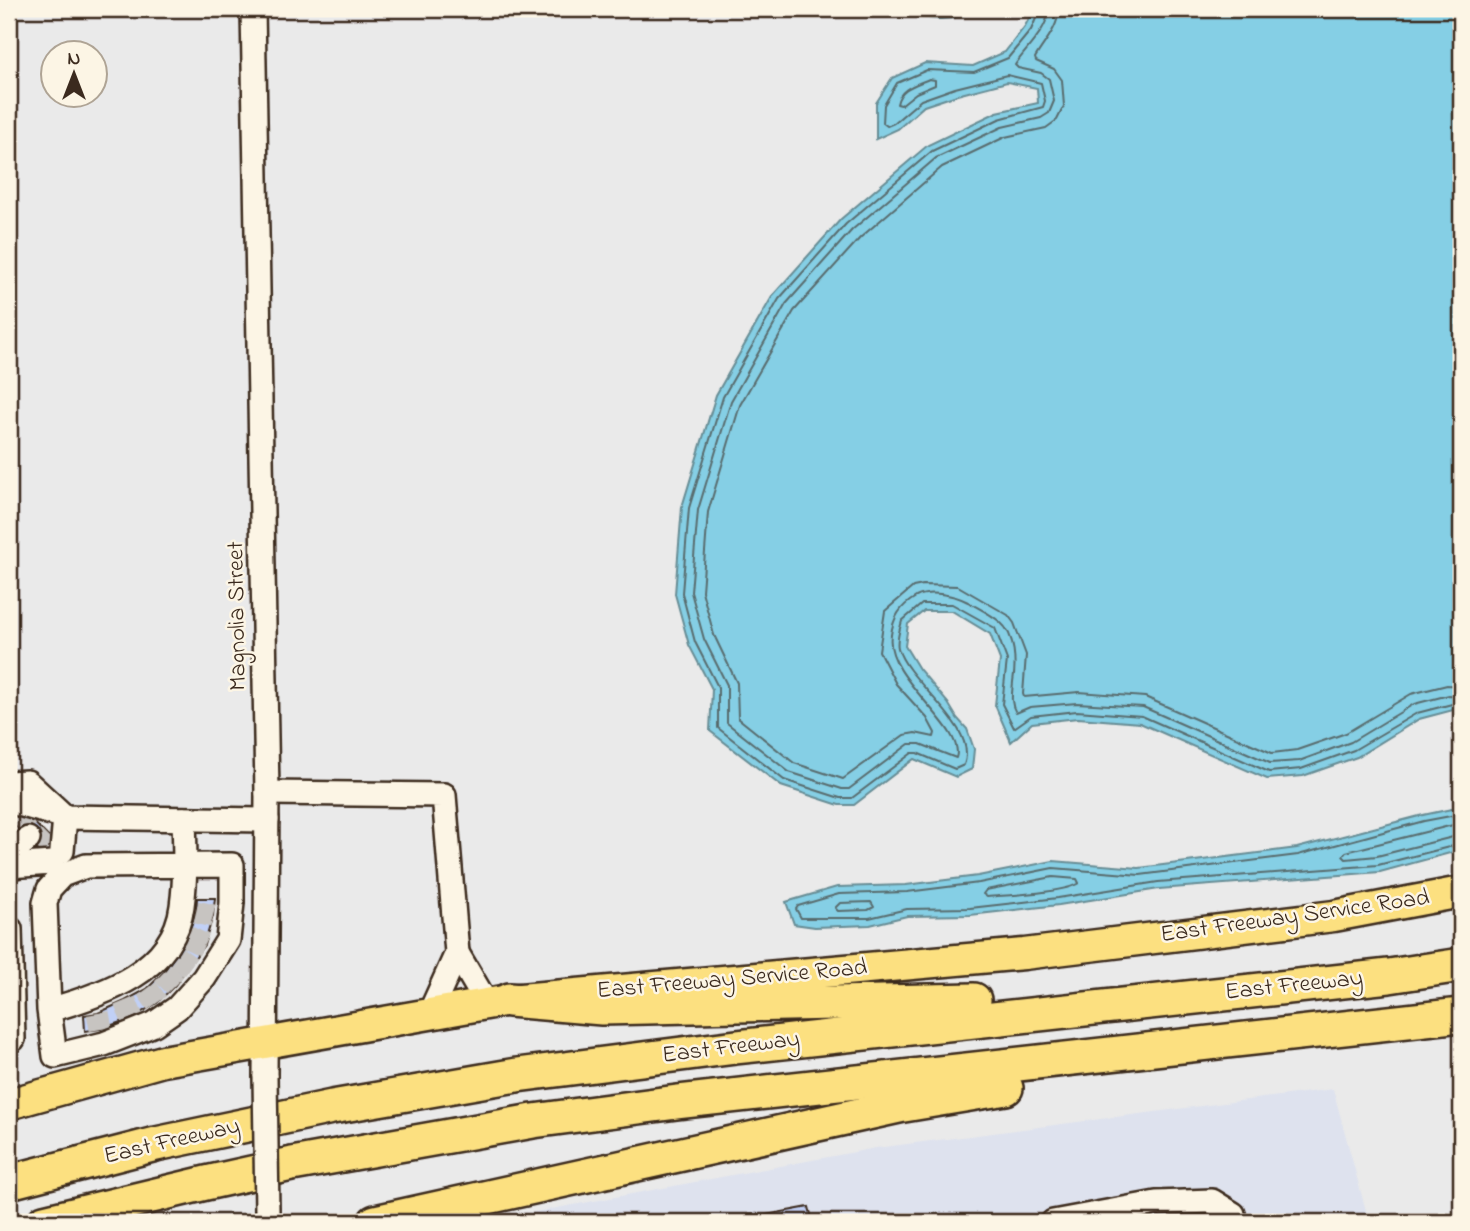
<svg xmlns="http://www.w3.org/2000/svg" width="1470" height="1231" font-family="'Indie Flower',sans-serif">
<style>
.built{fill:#dee2ee}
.water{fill:#85cfe5;stroke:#678d95;stroke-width:2}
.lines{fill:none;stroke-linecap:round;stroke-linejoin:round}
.shore{stroke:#596c6e;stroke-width:2}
.building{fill:#c1d0f6;stroke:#3b2a1e;stroke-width:2}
.minor-tunnel{stroke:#c7c4c1;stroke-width:23;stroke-dasharray:23 11;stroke-linecap:butt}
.minor-casing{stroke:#3b2a1e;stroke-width:28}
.major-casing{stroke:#3b2a1e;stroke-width:35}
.highway-casing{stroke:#3b2a1e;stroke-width:38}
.minor{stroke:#fcf5e5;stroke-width:23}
.major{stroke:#fce080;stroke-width:30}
.highway{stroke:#fce080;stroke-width:33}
.minor-bridge-casing{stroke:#3b2a1e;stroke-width:28;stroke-linecap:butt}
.minor-bridge{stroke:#fcf5e5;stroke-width:23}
.labels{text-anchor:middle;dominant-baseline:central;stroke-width:5;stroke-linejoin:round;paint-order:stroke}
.street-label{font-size:24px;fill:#3b2a1e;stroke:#fcf5e5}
</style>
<rect width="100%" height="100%" fill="#eaeaea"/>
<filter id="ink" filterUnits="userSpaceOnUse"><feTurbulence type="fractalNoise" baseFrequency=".0143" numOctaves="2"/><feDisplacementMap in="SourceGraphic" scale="14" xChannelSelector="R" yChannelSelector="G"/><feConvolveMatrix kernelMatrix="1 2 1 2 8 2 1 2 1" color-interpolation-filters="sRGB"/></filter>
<g filter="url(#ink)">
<!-- built -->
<polygon class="built" points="1333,1089 1369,1222 483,1222 876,1148"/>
<!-- water -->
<g class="water">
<path d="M897,9H975C954,25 923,18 898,13Z"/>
<polygon points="1034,9 1461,9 1461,714 1453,710 1419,719 1357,757 1303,776 1267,779 1140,723 1078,718 1032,723 1011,742 995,705 1000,660 990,634 952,611 924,611 908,624 905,646 919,669 948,703 957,718 967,729 974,749 972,769 956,777 914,759 854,805 839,805 781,786 710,731 712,689 689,645 675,594 682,507 716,395 773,295 841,219 928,145 997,112 1038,103 1037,88 1007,82 957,95 924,106 898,129 876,139 876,103 892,78 925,63 973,66 1005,52 1025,26"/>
<polygon points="1461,807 1461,850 1380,872 1159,889 1059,905 970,915 907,916 870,925 815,927 794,924 786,902 837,887 906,885 978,876 1053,861 1139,868 1297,848 1423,815"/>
</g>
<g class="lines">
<!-- shore -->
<g class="shore">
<path d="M1040,9L1031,30L1008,58L974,72L927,70L897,83L884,105L883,123L887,126L894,123L921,100L955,88L1007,75L1041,83L1045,101L1043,107L999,119L932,151L846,224L779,299L723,397L689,508L682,593L695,642L718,687V728L784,780L840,798H852L912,753H917L955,769L964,765C979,726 908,684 898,648C896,641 900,628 902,621L922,604H952L995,628L1007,660L1002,704L1014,728L1031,716L1077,711L1142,716L1269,772L1301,769L1354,750L1417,713L1452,704L1461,706"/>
<path d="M1049,9C1047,31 1027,47 1015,65L1018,68L1041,73L1049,79L1054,101L1049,113L1041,118L1002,127L936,158L852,230L786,304L731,401L698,510L691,592L704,639L727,685V723L789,772L842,789H849L909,744H920L956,758C967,728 884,678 891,635C893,618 900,606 916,597C930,590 955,595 968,602C978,608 991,614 1000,622C1016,635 1016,664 1013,682C1012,694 1010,703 1016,713L1030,707L1077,703L1143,707L1270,763L1299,761L1351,742L1414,704L1449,695L1461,697"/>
<path d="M1059,9C1058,29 1044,42 1035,58L1036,61L1054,69L1062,80L1064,106L1057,120L1046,128L1005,137L942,167L860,238L794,311L740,405L708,512L702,591L714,635L737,683L738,718L794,763L843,779L904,735L915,733L934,737L935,733L927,718L896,684L879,651L885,611L913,587L923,585L958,586L1008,615L1014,623L1026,655L1023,694L1024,697L1079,692L1145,697L1272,753L1297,750L1346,733L1411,694L1447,685L1461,686"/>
<path d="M929,79L935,80V85L916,93L901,105L897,104C900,88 915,85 929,79Z"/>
<polyline points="1461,814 1424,821 1298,855 1140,875 1053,868 979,883 907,892 839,894 798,906 796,909 801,918 869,918 907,909 970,908 1058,898 1158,882 1378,865 1461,844"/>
<polyline points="1461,823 1346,852 1343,856 1346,859 1377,856 1461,835"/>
<path d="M1053,877L1077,879L1079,883C1064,893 1008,895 987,897L983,894L986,890Z"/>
<polygon points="871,902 874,907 868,910 838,911 835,908 840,903"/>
</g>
</g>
<!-- building -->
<g class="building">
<polygon points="9,797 68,857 56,868 9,819"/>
<polygon points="197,898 215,898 213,916 204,945 175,985 157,1003 132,1018 101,1029 85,1031 84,1015 98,1013 125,1001 147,989 163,973 187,937 196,912"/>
<polygon points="809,1207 813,1222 729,1222"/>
</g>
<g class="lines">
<!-- minor-tunnel -->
<g class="minor-tunnel">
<polyline points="17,827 28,816"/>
<polyline points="38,849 49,838"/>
<polyline points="196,912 213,916"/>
<polyline points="187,937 204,945"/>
<polyline points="176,957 190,967"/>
<polyline points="163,973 175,985"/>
<polyline points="147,989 157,1003"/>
<polyline points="125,1001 132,1018"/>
<polyline points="98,1013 101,1029"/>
</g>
<!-- minor casing -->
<g class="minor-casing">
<g id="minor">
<polyline points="253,9 267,793 265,1077"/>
<polyline points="9,783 27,782 65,817 267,820"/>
<polyline points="267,793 444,795 457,953 429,1015"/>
<polyline points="15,803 62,816"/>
<polyline points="62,851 65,817"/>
<polyline points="9,855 28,839"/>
<polyline points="9,866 52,863"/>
<polyline points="10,929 13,1039"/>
<polyline points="457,953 487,1004"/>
<path d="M49,1010L45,903L49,889L62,875L86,866L232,865V903L228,940L204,978L177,1008L154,1024L137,1031L104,1044L55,1056L49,1010C103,995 174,971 182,906C186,877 185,848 184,819"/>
<polyline points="1053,1222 1156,1203 1212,1201 1233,1214 1235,1222"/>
</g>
</g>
<!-- major casing -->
<g class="major-casing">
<polyline id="major" points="9,1104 163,1061 509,1000 1024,954 1334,916 1461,892"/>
</g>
<!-- highway casing -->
<g class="highway-casing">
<g id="highway">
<polyline points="509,1000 602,1008 974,1000"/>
<polyline points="9,1182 156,1144 332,1107 517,1075 736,1047 1389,976 1461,965"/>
<polyline points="44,1222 206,1183 292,1164 533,1121 677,1102 1461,1015"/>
<polyline points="375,1222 904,1105 1006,1088"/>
</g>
</g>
<!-- minor -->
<use href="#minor" class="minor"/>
<!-- major -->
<use href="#major" class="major"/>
<!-- highway -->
<use href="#highway" class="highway"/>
<!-- minor-bridge casing -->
<g class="minor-bridge-casing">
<polyline id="minor-bridge" points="265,1077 267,1212"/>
</g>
<!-- minor-bridge -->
<use href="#minor-bridge" class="minor-bridge"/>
</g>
</g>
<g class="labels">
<!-- street labels -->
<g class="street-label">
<text transform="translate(238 616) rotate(-91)">Magnolia Street</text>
<text transform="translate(1295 917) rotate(-8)">East Freeway Service Road</text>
<text transform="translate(732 980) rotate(-5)">East Freeway Service Road</text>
<text transform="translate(1294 986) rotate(-6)">East Freeway</text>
<text transform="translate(731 1048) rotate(-7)">East Freeway</text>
<text transform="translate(172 1142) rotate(-13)">East Freeway</text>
</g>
</g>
<!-- margin -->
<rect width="1470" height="1231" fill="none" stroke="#fcf5e5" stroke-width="35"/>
<rect x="18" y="18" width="1435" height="1196" fill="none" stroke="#3b2a1e" stroke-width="2.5" filter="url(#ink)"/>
<!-- north arrow -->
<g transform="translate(74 74)"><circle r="33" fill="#fcf5e5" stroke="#afa495" stroke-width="2"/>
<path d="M0-5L12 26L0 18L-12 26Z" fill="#3b2a1e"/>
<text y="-10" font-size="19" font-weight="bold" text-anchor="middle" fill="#3b2a1e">N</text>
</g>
</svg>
